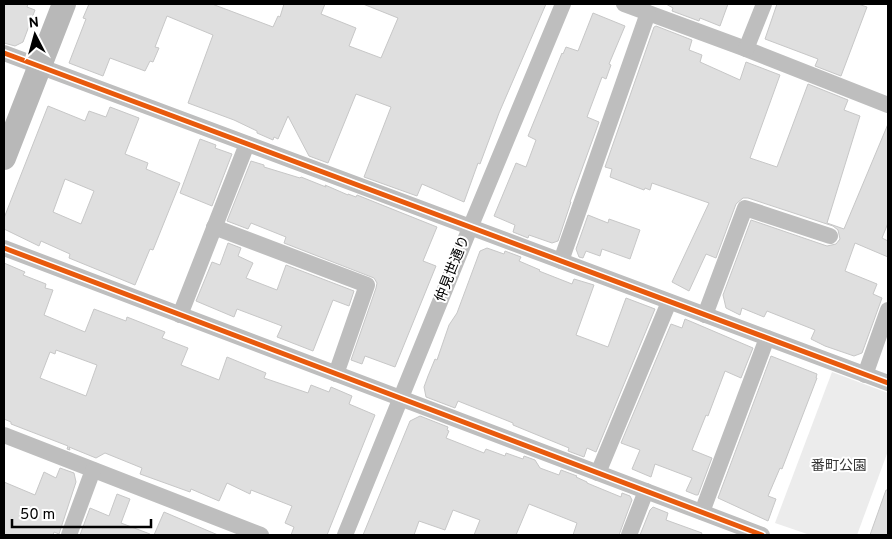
<svg xmlns="http://www.w3.org/2000/svg" width="892" height="539" font-family="Overpass,'Noto Sans JP',sans-serif">
<style>
.green{fill:#ececec}
.building{fill:#dfdfdf;stroke:#c7c7c7;fill-rule:evenodd}
.lines{fill:none;stroke-linecap:round;stroke-linejoin:round}
.street{stroke:#bebebe;stroke-width:16}
.secondary{stroke:#b8b8b8;stroke-width:24}
.cycleway-casing{stroke:#fff;stroke-width:8}
.cycleway{stroke:#e8590c;stroke-width:5}
.labels{text-anchor:middle;dominant-baseline:central;stroke-width:4;stroke-linejoin:round;paint-order:stroke}
.street-label{font-size:14px;fill:#000;stroke:#fff}
.park-label{font-size:14px;fill:#333;stroke:#fff}
</style>
<rect width="100%" height="100%" fill="#fff"/>
<!-- green -->
<polygon class="green" points="832,372 888,393 888,451 857,535 810,535 775,523"/>
<!-- building -->
<g class="building">
<polygon points="4,4 28,4 27,7 35,10 23,42 15,46 4,43"/>
<polygon points="89,4 212,4 273,27 278,16 280,17 284,4 325,4 321,14 356,28 349,46 381,58 398,18 363,4 546,4 499,113 480,164 478,163 464,202 422,184 417,196 364,177 391,107 356,94 328,163 309,156 288,116 278,139 274,137 273,140 257,133 257,131 234,120 188,103 213,35 167,16 155,47 159,48 153,62 150,61 145,71 110,58 103,76 69,63 86,19 83,18"/>
<polygon points="666,4 728,4 720,26 700,18 699,21 672,11 673,8"/>
<polygon points="777,4 858,4 867,7 841,76 815,66 818,59 765,39"/>
<polygon points="593,13 625,26 609,64 611,65 606,79 602,77 587,117 599,122 570,202 571,202 558,241 552,243 529,235 528,238 513,232 515,225 494,216 516,163 526,167 536,140 528,136 562,53 563,54 566,47 578,51"/>
<polygon points="656,26 692,40 689,50 702,55 700,62 740,80 746,62 780,75 750,158 777,167 808,84 848,100 844,110 860,116 827,223 844,229 888,124 888,223 882,238 888,241 888,257 855,243 845,271 877,284 873,294 882,298 862,353 854,356 825,346 811,339 815,330 767,311 764,317 742,308 740,315 726,308 723,295 751,220 827,246 836,244 840,239 838,230 833,226 748,198 743,198 736,204 716,258 706,254 689,291 672,282 709,203 652,183 650,190 645,188 644,190 610,177 612,169 605,167 654,27"/>
<path d="M48,106L85,121L89,111L106,117L110,107L139,118L125,154L148,163L146,169L180,183L153,250L150,249L135,285L69,258L70,254L41,241L39,246L4,229V218ZM65,179L94,191L81,224L53,212Z"/>
<polygon points="200,139 216,145 215,148 232,154 212,206 180,193"/>
<polygon points="251,161 264,165 264,167 300,178 301,177 326,187 325,185 348,195 348,194 356,197 357,195 437,227 423,261 436,266 395,367 365,356 362,364 351,360 376,288 377,283 374,278 284,243 286,237 251,223 248,229 227,221"/>
<polygon points="588,215 608,223 609,219 640,230 630,259 602,249 600,256 586,251 583,258 579,257 576,249"/>
<polygon points="228,243 241,248 238,256 253,263 246,278 277,290 286,265 354,291 349,306 333,300 313,351 277,337 282,326 237,309 234,317 196,301 212,262 220,265"/>
<polygon points="487,248 504,254 505,251 521,257 519,261 540,270 539,271 572,284 574,279 594,285 576,335 608,347 626,298 655,309 596,452 587,448 584,457 568,451 569,448 513,425 513,423 458,401 455,408 426,397 424,387 428,376 435,359 437,360 449,325 457,313 480,251"/>
<path d="M4,263L25,272L23,275L46,284L45,288L53,290L44,315L85,332L94,309L126,321L127,317L165,332L162,338L188,348L181,365L219,380L227,357L266,373L264,378L308,393L311,385L329,392L331,387L352,396L349,404L375,415L327,535H291L294,527L285,523L292,506L251,490L250,494L227,483L219,501L191,489L190,492L140,474L142,468L105,453L96,458L69,447L70,450L67,449L68,446L11,424V422L4,419ZM56,350L97,365L86,396L40,378L50,352L55,354Z"/>
<polygon points="685,319 753,348 741,378 725,371 708,416 706,415 692,450 712,458 698,495 696,495 686,491 692,478 655,464 651,477 632,469 640,450 621,443 671,324 682,328"/>
<polygon points="771,356 817,374 816,378 817,378 782,469 780,468 768,496 776,499 768,521 718,498"/>
<polygon points="420,416 448,427 447,430 449,431 446,438 484,453 486,449 505,456 506,453 523,459 524,456 535,460 540,468 559,475 561,470 577,476 576,477 587,482 587,483 621,497 622,493 630,496 632,500 619,535 573,535 577,523 529,504 516,535 474,535 480,520 453,510 445,530 419,521 414,535 363,535 410,421"/>
<polygon points="60,468 74,473 76,482 59,534 54,532 53,535 4,535 4,482 35,495 44,472 56,478"/>
<polygon points="886,490 888,490 888,535 870,535"/>
<polygon points="117,494 130,499 121,523 150,534 150,535 80,535 90,508 109,516"/>
<polygon points="653,507 668,513 666,520 702,533 701,535 640,535 650,510"/>
<polygon points="164,512 218,535 154,535"/>
</g>
<g class="lines">
<!-- street -->
<g class="street">
<polyline points="624,4 746,49 888,105"/>
<polyline points="746,49 764,4"/>
<polyline points="4,53 888,383"/>
<polyline points="214,227 367,285 336,374"/>
<polyline points="4,248 762,535"/>
<polyline points="561,261 648,13"/>
<polyline points="180,315 247,144"/>
<polyline points="705,315 745,208 830,236"/>
<polyline points="865,375 888,310"/>
<polyline points="4,435 261,535"/>
<polyline points="598,473 669,302"/>
<polyline points="702,512 767,338"/>
<polyline points="69,535 93,470"/>
<polyline points="345,535 470,228 563,4"/>
<polyline points="629,535 646,491"/>
</g>
<!-- secondary -->
<polyline class="secondary" points="4,158 64,4"/>
<!-- cycleway casing -->
<g class="cycleway-casing">
<g id="cycleway">
<polyline points="4,53 888,383"/>
<polyline points="4,248 762,535"/>
</g>
</g>
<!-- cycleway -->
<use href="#cycleway" class="cycleway"/>
</g>
<g class="labels">
<!-- street labels -->
<g class="street-label">
<text transform="translate(453 269) rotate(-68)">仲見世通り</text>
</g>
<!-- park labels -->
<g class="park-label">
<text x="839" y="466">番町公園</text>
</g>
</g>
<!-- border -->
<rect width="892" height="539" fill="none" stroke="#000000" stroke-width="10"/>
<!-- north arrow -->
<g transform="translate(35 35) rotate(354)" stroke="#ffffff" stroke-width="4" paint-order="stroke">
<path d="M0-4L9 19L0 12L-9 19Z" fill="#000000"/>
<text y="-8" font-size="14" font-weight="bold" text-anchor="middle" fill="#000000">N</text>
</g>
<!-- scale -->
<path d="M12 519v8h139v-8" fill="none" stroke="#000000" stroke-width="2.5"/>
<text x="20" y="519" font-size="15" fill="#000000" stroke="#ffffff" stroke-width="4" paint-order="stroke">50 m</text>
</svg>
